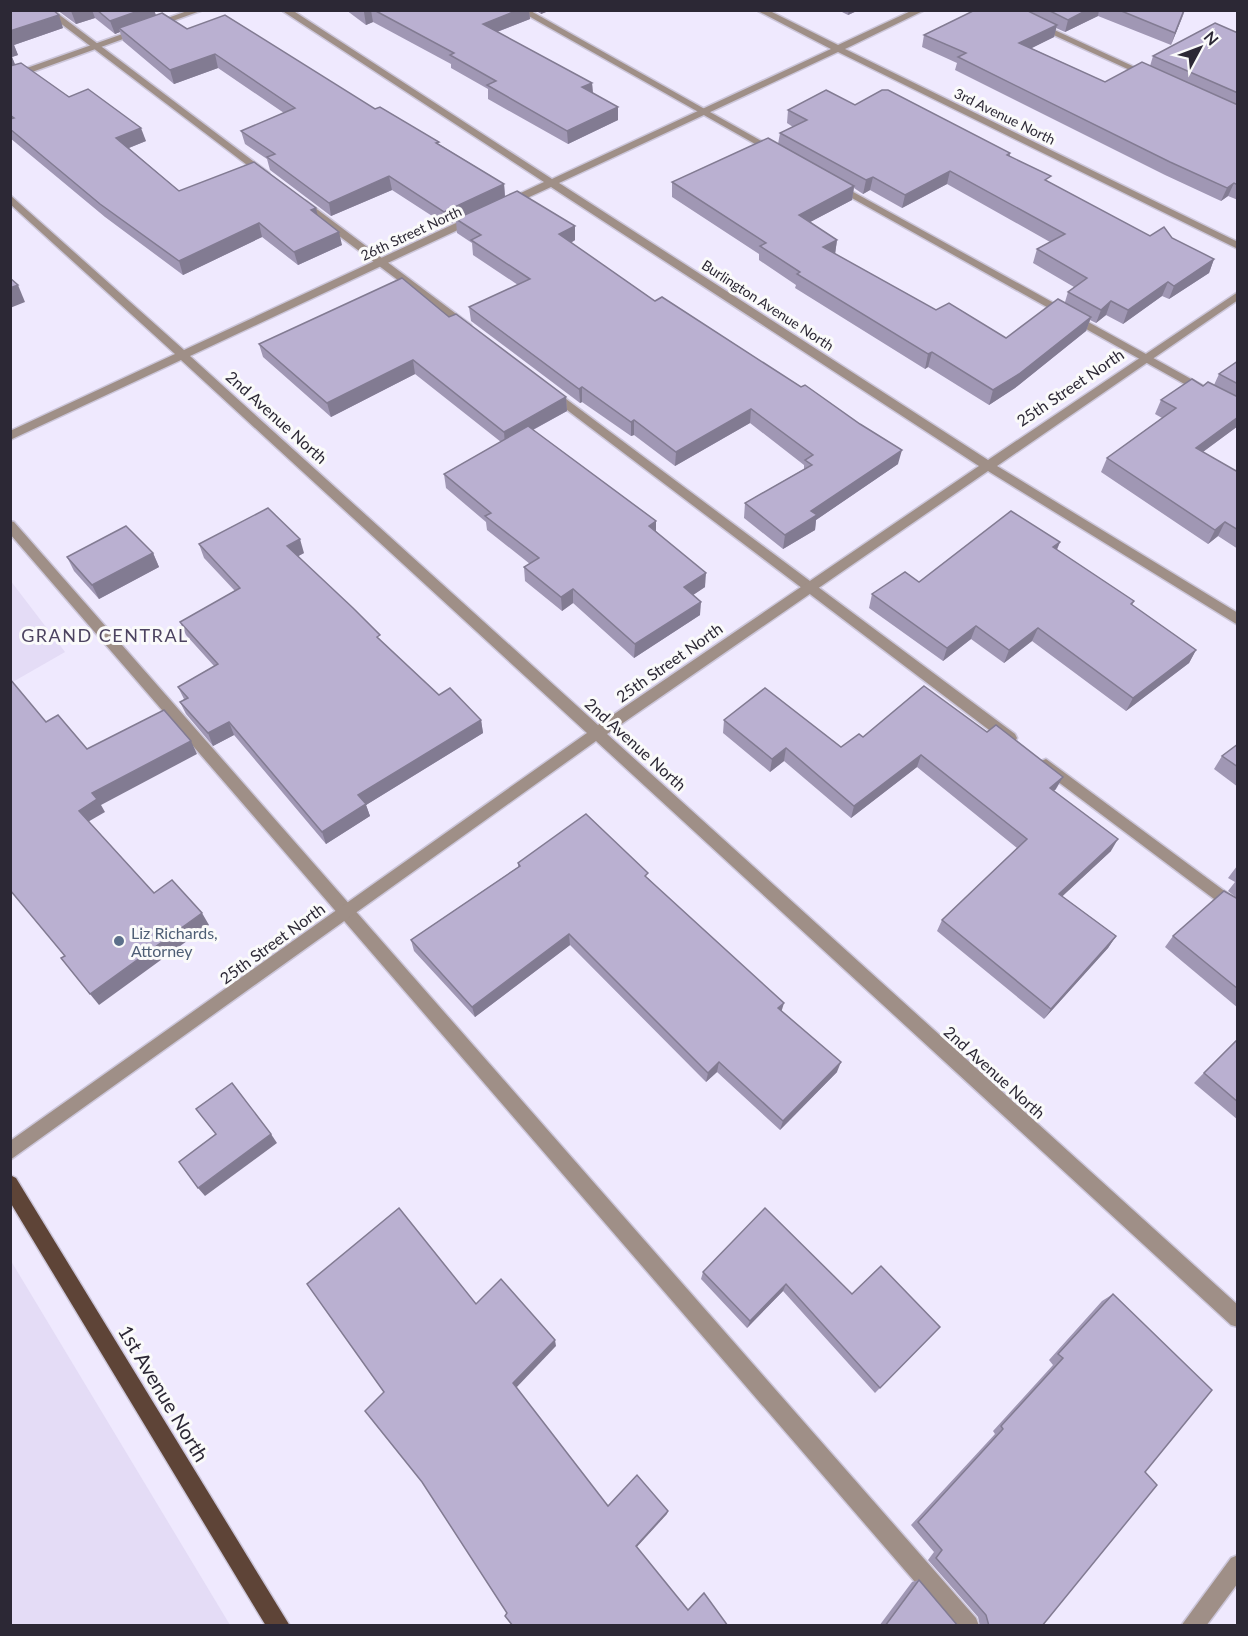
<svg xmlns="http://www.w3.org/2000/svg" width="1248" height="1636" font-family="Lato,sans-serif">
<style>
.built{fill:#e4dcf6}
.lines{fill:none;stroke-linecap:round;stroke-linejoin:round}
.service-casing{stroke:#ccc6da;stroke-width:3}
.minor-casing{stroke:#ccc6da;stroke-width:3}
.primary-casing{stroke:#ccc6da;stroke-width:3}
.service{fill:#9f8f87;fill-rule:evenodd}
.minor{fill:#9f8f87;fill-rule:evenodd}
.primary{fill:#5e4437;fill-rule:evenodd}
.wall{fill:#a097b4;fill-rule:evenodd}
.shaded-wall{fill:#827b92}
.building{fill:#bab0d1;stroke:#827b92;stroke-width:1.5}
.service-dot{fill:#5c6f8a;stroke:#fafafa;stroke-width:2}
.labels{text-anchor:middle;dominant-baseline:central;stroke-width:6;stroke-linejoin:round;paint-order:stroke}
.far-street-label{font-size:14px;fill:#2c2835;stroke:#fafafa}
.street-label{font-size:16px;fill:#2c2835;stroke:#fafafa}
.service-label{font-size:16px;fill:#4e5e75;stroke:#fafafa;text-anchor:start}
.neighbourhood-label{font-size:18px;letter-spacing:1.5px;fill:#4c4360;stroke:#fafafa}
.near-street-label{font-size:20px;fill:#2c2835;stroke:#fafafa}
</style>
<rect width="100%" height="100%" fill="#efe9fe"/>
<!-- built -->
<g class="built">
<polygon points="10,580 65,652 11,683 10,683"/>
<polygon points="10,1261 11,1261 230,1625 11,1625"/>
</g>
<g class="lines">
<!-- service casing -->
<g class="service-casing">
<g id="service">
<polygon points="43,10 53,10 269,173 269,177 263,177"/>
<polygon points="518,10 529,10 779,151 771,153"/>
<polygon points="999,10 1011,10 1152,75 1145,77"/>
<polygon points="837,183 1238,405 1238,414 834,188 834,184"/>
<polygon points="298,201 306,201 471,325 471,329 463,329 298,205"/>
<polygon points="550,387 1015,734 1017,738 1015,742 1005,742 546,394 544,391"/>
<polygon points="10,521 14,522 976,1618 979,1626 953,1626 10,534"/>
<polygon points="1046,759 1238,901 1238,917 1041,769 1039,765 1041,761"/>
</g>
</g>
<!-- minor casing -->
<g class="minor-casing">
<g id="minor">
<polygon points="190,10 203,10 10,80 10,74"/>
<polygon points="281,10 292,10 552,179 831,49 756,10 768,10 838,45 913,10 925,10 845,49 1238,242 1238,249 838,52 559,183 988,460 1238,292 1238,300 997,466 1238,613 1238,625 988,471 607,734 1238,1305 1238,1327 1231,1325 596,741 10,1160 10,1141 587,733 181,360 10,440 10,431 175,354 10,204 10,195 184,350 471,216 479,216 479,220 190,356 598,725 979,466 551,187 512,205 504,205 504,201 544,182"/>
<polygon points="1238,1555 1238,1583 1206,1626 1181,1626 1231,1558"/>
</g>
</g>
<!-- primary casing -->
<g class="primary-casing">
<polygon id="primary" points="10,1175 16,1178 290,1626 266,1626 10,1202"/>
</g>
<!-- service -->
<use href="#service" class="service"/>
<!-- minor -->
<use href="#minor" class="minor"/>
<!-- primary -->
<use href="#primary" class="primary"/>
</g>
<!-- wall -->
<g class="wall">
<polygon points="10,10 63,28 14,45 18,55 12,57 15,65 146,141 129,148 179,191 317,215 342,245 298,265 262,237 183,275 105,217 10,138"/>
<polygon points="57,10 154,10 156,15 375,109 439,144 504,184 505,196 575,240 571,243 655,301 898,464 816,520 815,530 783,549 744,518 745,503 804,469 804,465 750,423 675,466 634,435 631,436 582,402 580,403 471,321 469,307 518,285 473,255 472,243 457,233 456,221 446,225 392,190 331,216 270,170 267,159 245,144 241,131 284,113 218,68 174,84 123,41 120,32 115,34 95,18 76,24"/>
<polygon points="346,10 529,10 530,19 497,32 592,83 593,93 618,120 568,144 488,99 488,89 451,68 451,64 373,22 366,25"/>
<polygon points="535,10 551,10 541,14"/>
<polygon points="838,10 859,10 848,15"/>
<polygon points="975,10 1185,10 1171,45 1098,16 1065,32 1056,28 1054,37 1031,48 1105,82 1150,66 1153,56 1238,33 1238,200 1228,196 1221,201 1165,175 955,70 957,63 922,47 924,35"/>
<path d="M855,105L1010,153V156L1049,182L1150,236L1172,238L1214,259L1209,273L1169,299L1162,296L1123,324L1106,315L1096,323L1090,320L1086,331L1015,388L989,405L928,367L925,369L795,288L796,285L759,260V254L672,197V182L778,144L780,133L793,127L787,123L788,110ZM947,184L1050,242L1037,249L1033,263L1074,287L1068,292L1065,302L1006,338L936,310L835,254L837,240L810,222L852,200L854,188L863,194L870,190L902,208Z"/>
<polygon points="449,317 566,397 567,411 533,430 656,521 656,531 705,587 693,595 700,615 634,658 573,603 562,611 525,581 524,567 530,564 487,530 486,522 446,488 444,474 501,442 415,374 331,417 263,357 259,344"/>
<polygon points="1238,361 1238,426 1203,452 1238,472 1238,549 1218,536 1208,544 1101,472 1107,458 1162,418 1155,414 1161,400 1203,386 1214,385 1219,374"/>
<polygon points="1060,542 1057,550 1134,601 1132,605 1196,650 1189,663 1126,711 1032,641 1004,663 971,639 943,661 869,608 872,594 919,582"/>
<polygon points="199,544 304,553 298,556 381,641 439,695 481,720 483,733 366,805 370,816 326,844 234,735 213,746 186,714 180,702 184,699 178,687 214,666 186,635 180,622 235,591 204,558"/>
<polygon points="153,553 159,567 99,599 74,571 67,557"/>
<polygon points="724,720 841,747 863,737 1056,789 1054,791 1111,851 1062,896 1116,936 1108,948 1044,1019 937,931 942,920 1017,848 917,767 851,818 784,761 770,772 723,733"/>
<polygon points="1238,744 1238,787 1214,769 1222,756"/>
<polygon points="518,863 648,878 782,1012 837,1072 780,1130 717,1072 706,1082 570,945 475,1017 414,951 411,940 518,867"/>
<polygon points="1237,866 1238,899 1228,891 1235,882 1228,878"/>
<polygon points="1238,899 1238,1008 1165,947 1173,936"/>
<polygon points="1238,1038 1238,1120 1194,1083"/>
<polygon points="703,1272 852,1294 940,1327 875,1393 783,1291 747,1328 701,1279"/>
<polygon points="1113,1294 1145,1472 1042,1626 980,1626 978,1617 928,1560 934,1552 911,1525 995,1434 993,1431 1053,1365 1049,1360 1102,1301"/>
<polygon points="919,1580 958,1626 879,1626 912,1582"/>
</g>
<!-- shaded-wall -->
<g class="shaded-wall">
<polygon points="73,10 92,10 95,18 76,24 71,11"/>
<polygon points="141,10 154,10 157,19 119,28 120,32 115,34 110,21"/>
<polygon points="368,10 371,10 373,22 366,25 364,12"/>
<polygon points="517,10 529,10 530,19 484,37 483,24"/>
<polygon points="541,10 551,10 541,14"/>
<polygon points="849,10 859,10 848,15"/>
<polygon points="1087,10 1099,10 1098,16 1065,32 1068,20"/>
<polygon points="1185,10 1182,18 1171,45 1175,33"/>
<polygon points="59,15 63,28 14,45 18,55 12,57 17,69 10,72 10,31"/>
<polygon points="1057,25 1054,37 1016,56 1019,43"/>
<polygon points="215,54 218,68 174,84 170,70"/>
<polygon points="592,83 593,96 582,87"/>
<polygon points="618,107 618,120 568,144 567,131"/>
<polygon points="141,128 146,141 121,151 116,138"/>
<polygon points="950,171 947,184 902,208 905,195"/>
<polygon points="389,176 392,190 331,216 329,203"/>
<polygon points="873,177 870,190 863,194 866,180"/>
<polygon points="1234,183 1228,196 1221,201 1227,188"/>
<polygon points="504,184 505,198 456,219 456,221 446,225 444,212"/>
<polygon points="854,186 852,200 797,229 799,215"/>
<polygon points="316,208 319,222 311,210"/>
<polygon points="259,223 262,237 183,275 179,261"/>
<polygon points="575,226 575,240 559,249 559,234"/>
<polygon points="339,232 342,245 298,265 294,252"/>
<polygon points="837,240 835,254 823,247"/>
<polygon points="1214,259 1209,273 1169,299 1174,286"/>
<polygon points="1168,282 1162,296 1123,324 1128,310"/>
<polygon points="18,285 25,302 10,308 10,288"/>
<polygon points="1111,301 1106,315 1096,323 1101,310"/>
<polygon points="1091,317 1086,331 1015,388 989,405 993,390"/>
<polygon points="932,352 928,367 925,369 928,354"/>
<polygon points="413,360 415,374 331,417 327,403"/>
<polygon points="582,387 582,402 580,403 579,389"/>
<polygon points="566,397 567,411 505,445 504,432"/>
<polygon points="751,409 750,423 675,466 676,452"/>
<polygon points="1238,417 1238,426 1189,462 1196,448"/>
<polygon points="634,420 634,435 631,436 631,422"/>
<polygon points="902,450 898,464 816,520 815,530 783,549 785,535 811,511"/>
<polygon points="656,521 656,535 649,526"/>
<polygon points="1225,522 1218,536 1208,544 1215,530"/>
<polygon points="300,539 304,553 291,560 287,546"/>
<polygon points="1060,542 1054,555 1053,547"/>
<polygon points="153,553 159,567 99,599 92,585"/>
<polygon points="706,573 705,587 684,601 684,587"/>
<polygon points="573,589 573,603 562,611 561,597"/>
<polygon points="701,602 700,615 634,658 635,644"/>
<polygon points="976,626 971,639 943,661 947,648"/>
<polygon points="1038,628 1032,641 1004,663 1009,650"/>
<polygon points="1196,650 1189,663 1126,711 1133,698"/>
<polygon points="481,720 483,733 366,805 370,816 326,844 322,832 358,795"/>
<polygon points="229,722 234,735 213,746 208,733"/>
<polygon points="191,741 197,754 101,805 105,812 86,823 79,811 92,793"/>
<polygon points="786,748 784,761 770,772 772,759"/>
<polygon points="921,755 917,767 851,818 854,806"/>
<polygon points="1063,777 1056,789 1043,800 1050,788"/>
<polygon points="1118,839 1111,851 1052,906 1059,894"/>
<polygon points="202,913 209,925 99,1005 90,994"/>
<polygon points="569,934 570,945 475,1017 472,1007"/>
<polygon points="1116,936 1108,948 1044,1019 1051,1009"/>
<polygon points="784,1003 781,1013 778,1008"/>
<polygon points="719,1062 717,1072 706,1082 708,1073"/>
<polygon points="841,1062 837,1072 780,1130 783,1121"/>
<polygon points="271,1134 277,1143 205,1196 198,1188"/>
<polygon points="786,1284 783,1291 747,1328 750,1321"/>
<polygon points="555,1340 556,1346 515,1389 513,1383"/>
<polygon points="668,1511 667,1514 635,1549 636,1546"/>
</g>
<!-- building -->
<g class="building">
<polygon points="10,10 53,10 59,15 10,31"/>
<polygon points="97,10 141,10 110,21"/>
<polygon points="374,10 518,10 483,24 592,83 582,87 618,107 567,131 487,85 496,81 450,55 454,53"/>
<polygon points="975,10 1026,10 1057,25 1019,43 1105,82 1142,62 1238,105 1238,185 1234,183 1227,188 1170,162 958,57 966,53 924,35"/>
<polygon points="1048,10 1087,10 1068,20"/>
<polygon points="1119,10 1184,10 1175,33"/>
<polygon points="162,13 187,29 225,15 375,109 380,107 439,142 436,143 504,184 444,212 389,176 329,203 267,157 275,154 241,131 295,108 215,54 170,70 119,28"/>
<polygon points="1215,23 1238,33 1238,93 1153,56"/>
<polygon points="21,63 69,97 88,89 141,128 116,138 179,191 254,162 316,208 311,210 339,232 294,252 259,223 179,261 100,204 10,129 10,119 14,118 10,115 10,66"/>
<polygon points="826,90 855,105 882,90 888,90 1010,153 1007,155 1051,176 1045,180 1150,236 1164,227 1172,238 1214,259 1174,286 1168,282 1128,310 1111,301 1101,310 1068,292 1087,278 1037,249 1065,234 950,171 905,195 873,177 866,180 780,133 807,120 788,110"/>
<polygon points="768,138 854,186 799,215 837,240 823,247 936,310 949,303 1006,338 1058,299 1091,317 1019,374 993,390 932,352 928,354 797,274 800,272 760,246 766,243 672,182"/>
<polygon points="517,191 575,226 559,234 655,301 662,297 801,387 805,385 860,424 902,450 811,511 817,515 785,535 745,503 812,465 805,460 813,455 751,409 676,452 634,420 631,422 582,387 579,389 469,307 530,279 471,240 481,235 456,219"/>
<polygon points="10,278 18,285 10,288"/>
<polygon points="402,278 449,317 456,314 566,397 504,432 413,360 327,403 259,344"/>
<polygon points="1238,361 1238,384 1219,374"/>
<polygon points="1192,379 1203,386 1208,382 1238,397 1238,417 1196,448 1238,472 1238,530 1225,522 1215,530 1107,458 1176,408 1161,400"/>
<polygon points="528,426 656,521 649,526 706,573 684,587 701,602 635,644 573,589 561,597 524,567 539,558 485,516 491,513 444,474"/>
<polygon points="268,508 300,539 287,546 353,608 380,635 377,637 439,695 450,688 481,720 358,795 366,804 322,832 229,722 208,733 180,702 188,698 178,687 218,664 180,622 240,588 199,544"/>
<polygon points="1011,511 1060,542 1053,547 1134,601 1131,604 1196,650 1133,698 1038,628 1009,650 976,626 947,648 872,594 905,572 919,582"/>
<polygon points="126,526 153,553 92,585 67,557"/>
<polygon points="10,679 46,722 58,715 87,749 164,710 191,741 92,793 97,799 79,811 154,893 172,880 202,913 90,994 61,958 65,956 10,890"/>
<polygon points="924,686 987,732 996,725 1063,777 1050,788 1118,839 1059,894 1116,936 1051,1009 942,920 1027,839 921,755 854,806 786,748 772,759 724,720 765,688 841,747 859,734 863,737"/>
<polygon points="1238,744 1238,767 1222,756"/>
<polygon points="586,814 648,873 645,876 784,1003 778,1008 841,1062 783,1121 719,1062 708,1073 569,934 472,1007 411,940 520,866 518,863"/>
<polygon points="1224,891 1238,899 1238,989 1173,936"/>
<polygon points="1238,1039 1238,1102 1204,1073"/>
<polygon points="232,1083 271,1134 198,1188 179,1162 216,1134 196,1109"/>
<polygon points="399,1208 476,1304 501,1279 555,1340 513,1383 608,1506 637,1475 668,1511 636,1546 688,1610 704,1593 728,1626 513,1626 505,1616 507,1613 422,1482 365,1411 384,1392 307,1284"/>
<polygon points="765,1208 852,1294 881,1266 940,1327 880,1388 786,1284 750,1321 703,1272"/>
<polygon points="1113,1294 1212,1390 1145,1472 1157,1485 1042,1626 989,1626 986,1615 936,1558 942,1550 918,1522 1003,1429 1001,1426 1063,1358 1058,1354"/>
<polygon points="919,1580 958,1626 885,1626"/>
</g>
<!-- markers -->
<circle class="service-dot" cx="119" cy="941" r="6"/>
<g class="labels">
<!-- far-street labels -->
<g class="far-street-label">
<text transform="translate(1005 116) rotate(26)">3rd Avenue North</text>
<text transform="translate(411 233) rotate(-25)">26th Street North</text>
<text transform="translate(768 305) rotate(33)">Burlington Avenue North</text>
</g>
<!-- street labels -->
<g class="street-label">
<text transform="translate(1070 387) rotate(-34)">25th Street North</text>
<text transform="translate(277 417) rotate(42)">2nd Avenue North</text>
<text transform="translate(669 662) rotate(-35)">25th Street North</text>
<text transform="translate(636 744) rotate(42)">2nd Avenue North</text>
<text transform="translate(272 943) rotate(-36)">25th Street North</text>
<text transform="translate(995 1072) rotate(42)">2nd Avenue North</text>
</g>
<!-- service labels -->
<g class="service-label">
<text x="131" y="932">Liz Richards,<tspan x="131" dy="18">Attorney</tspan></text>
</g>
<!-- neighbourhood labels -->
<g class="neighbourhood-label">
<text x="105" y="635">GRAND CENTRAL</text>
</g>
<!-- near-street labels -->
<g class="near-street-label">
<text transform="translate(164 1393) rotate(59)">1st Avenue North</text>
</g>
</g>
<!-- border -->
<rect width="1248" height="1636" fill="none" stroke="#2c2835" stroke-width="24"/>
<!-- north arrow -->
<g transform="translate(1200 48) rotate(49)" stroke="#fafafa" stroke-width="4.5" paint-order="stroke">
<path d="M0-4.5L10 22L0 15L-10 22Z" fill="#2c2835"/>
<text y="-9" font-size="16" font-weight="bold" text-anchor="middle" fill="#2c2835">N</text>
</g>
</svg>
